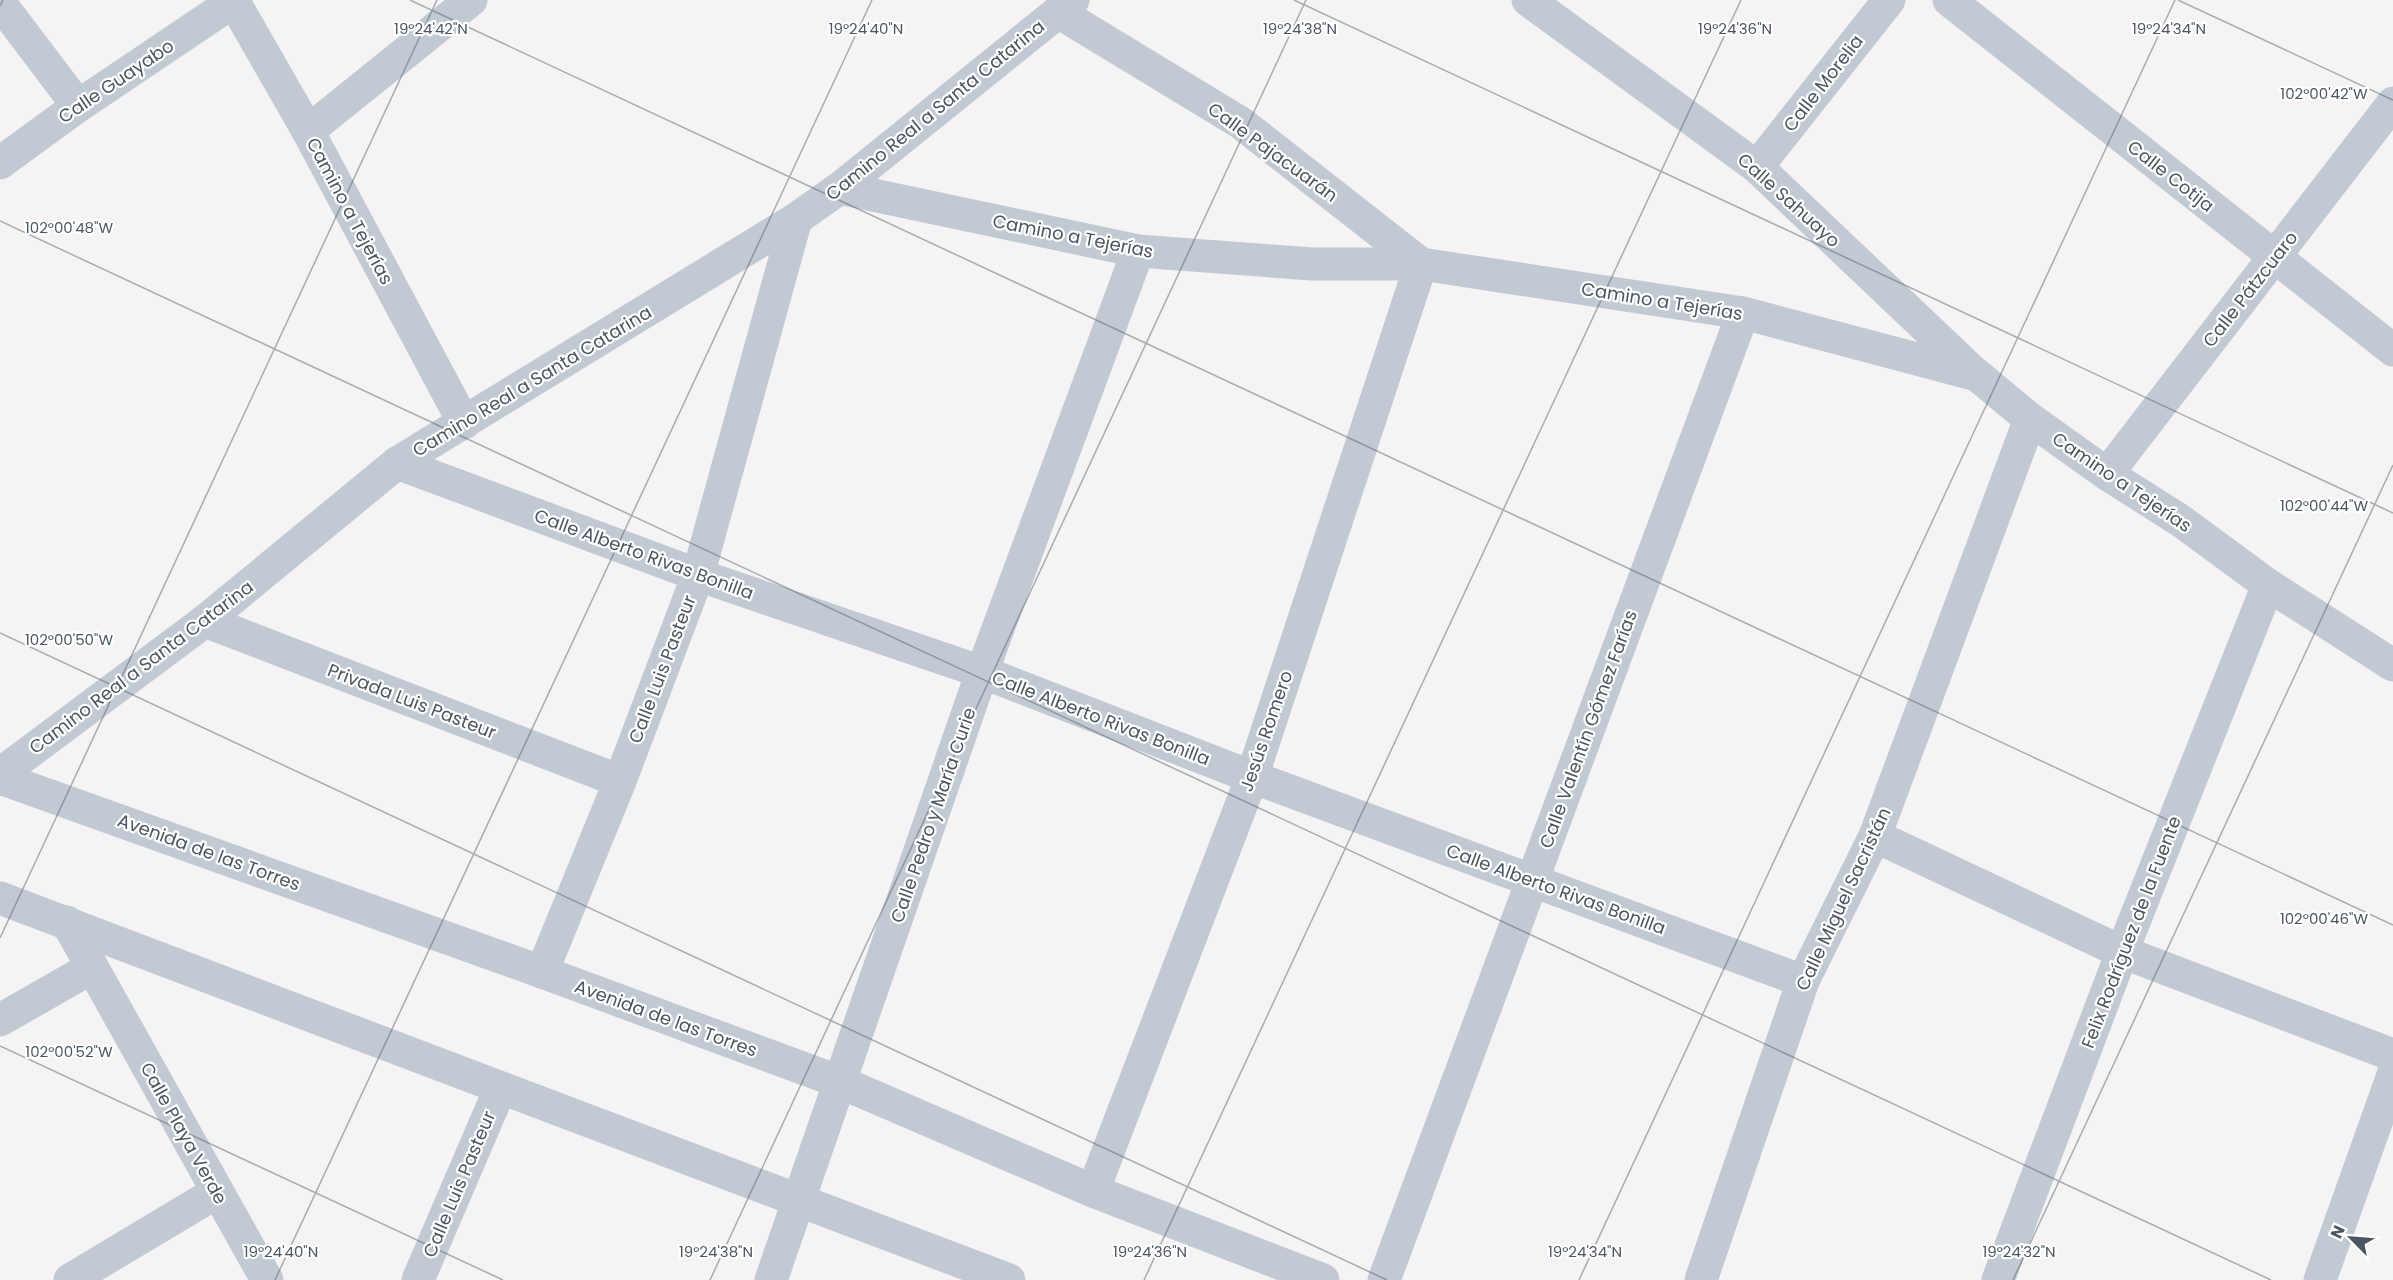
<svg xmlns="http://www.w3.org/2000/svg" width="2393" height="1280" font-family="Poppins,sans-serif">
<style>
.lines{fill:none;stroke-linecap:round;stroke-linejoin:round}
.minor{stroke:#c1cad2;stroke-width:33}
.ticks{fill:none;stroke:#4a5661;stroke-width:1.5;stroke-opacity:0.45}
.labels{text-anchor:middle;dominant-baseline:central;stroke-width:4.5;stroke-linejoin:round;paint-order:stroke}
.street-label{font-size:18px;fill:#4a5661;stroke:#fff}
.ticks-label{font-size:15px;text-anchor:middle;fill:#4a5661;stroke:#fff;stroke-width:4.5;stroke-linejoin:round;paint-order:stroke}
</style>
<rect width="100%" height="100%" fill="#f5f3f3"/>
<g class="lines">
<!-- minor -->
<g class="minor">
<polyline points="233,0 308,131 464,423"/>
<polyline points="1528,0 1757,167 1973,372"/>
<polyline points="1949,0 2393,350"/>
<polyline points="0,3 78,106"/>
<polyline points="1058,12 1241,123 1421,264 1252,777 1093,1191"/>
<polyline points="308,131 471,0"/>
<polyline points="0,163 78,106 234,1"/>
<polyline points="1757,167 1889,0"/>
<polyline points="840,188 1138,251 1312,264 1421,264 1743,313 1977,375 2030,419 2107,474 2181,521 2268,585 2393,665"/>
<polyline points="397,463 698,575 982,672 1252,777 1803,981"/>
<polyline points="2107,474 2393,103"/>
<polyline points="205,621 620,781"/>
<polyline points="0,774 205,621 397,463 796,219 840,188 1073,0"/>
<polyline points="0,778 542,972 840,1082 1093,1191 1323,1280"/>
<polyline points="1875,836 2122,952 2393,1055"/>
<polyline points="0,898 1009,1280"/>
<polyline points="67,922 267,1280"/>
<polyline points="542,972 620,781 698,575 796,219"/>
<polyline points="0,1020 91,968"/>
<polyline points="70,1280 217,1192"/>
<polyline points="418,1280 500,1089"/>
<polyline points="771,1280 982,672 1138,251"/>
<polyline points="1384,1280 1743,313"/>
<polyline points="1701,1280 1803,981 1875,836 2030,419"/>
<polyline points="1998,1280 2122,952 2268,585"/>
<polyline points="2320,1280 2393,1075"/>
</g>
</g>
<!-- ticks -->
<path class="ticks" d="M410,0L2393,925M1294,0L2393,513M2178,0L2393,100M0,6L3,0M0,221L2271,1280M0,633L1387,1280M0,938L437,0M0,1046L503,1280M275,1280L872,0M710,1280L1306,0M1144,1280L1741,0M1579,1280L2175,0M2013,1280L2393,465"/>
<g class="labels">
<!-- street labels -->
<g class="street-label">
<text transform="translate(116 81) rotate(-34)">Calle Guayabo</text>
<text transform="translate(1823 83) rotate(-52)">Calle Morelia</text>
<text transform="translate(935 110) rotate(-39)">Camino Real a Santa Catarina</text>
<text transform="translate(1273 152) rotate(36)">Calle Pajacuarán</text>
<text transform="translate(2171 176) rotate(38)">Calle Cotija</text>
<text transform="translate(1789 200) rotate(42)">Calle Sahuayo</text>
<text transform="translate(350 211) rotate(62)">Camino a Tejerías</text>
<text transform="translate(1073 236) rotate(11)">Camino a Tejerías</text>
<text transform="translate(2250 289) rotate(-52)">Calle Pátzcuaro</text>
<text transform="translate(1662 301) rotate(9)">Camino a Tejerías</text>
<text transform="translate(532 381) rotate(-31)">Camino Real a Santa Catarina</text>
<text transform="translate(2122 482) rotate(34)">Camino a Tejerías</text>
<text transform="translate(644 554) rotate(20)">Calle Alberto Rivas Bonilla</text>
<text transform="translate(141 667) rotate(-37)">Camino Real a Santa Catarina</text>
<text transform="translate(662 669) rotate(-69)">Calle Luis Pasteur</text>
<text transform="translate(412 701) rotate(21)">Privada Luis Pasteur</text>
<text transform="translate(1101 718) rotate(21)">Calle Alberto Rivas Bonilla</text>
<text transform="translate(1588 729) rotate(-70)">Calle Valentín Gómez Farías</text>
<text transform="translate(1266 731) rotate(-71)">Jesús Romero</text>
<text transform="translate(933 815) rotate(-71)">Calle Pedro y María Curie</text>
<text transform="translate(209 852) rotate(20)">Avenida de las Torres</text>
<text transform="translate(1556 889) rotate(20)">Calle Alberto Rivas Bonilla</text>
<text transform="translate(1843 899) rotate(-65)">Calle Miguel Sacristán</text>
<text transform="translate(2131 932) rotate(-69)">Felix Rodríguez de la Fuente</text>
<text transform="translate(666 1018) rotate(20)">Avenida de las Torres</text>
<text transform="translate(184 1133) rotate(61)">Calle Playa Verde</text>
<text transform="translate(459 1184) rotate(-67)">Calle Luis Pasteur</text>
</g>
</g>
<g class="ticks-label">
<text x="431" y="34">19°24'42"N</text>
<text x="866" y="34">19°24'40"N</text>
<text x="1300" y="34">19°24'38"N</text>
<text x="1735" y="34">19°24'36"N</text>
<text x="2169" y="34">19°24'34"N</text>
<text x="2324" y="99">102°00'42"W</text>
<text x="69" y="233">102°00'48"W</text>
<text x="2324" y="511">102°00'44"W</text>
<text x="69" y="645">102°00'50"W</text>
<text x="2324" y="924">102°00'46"W</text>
<text x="69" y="1057">102°00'52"W</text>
<text x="281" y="1257">19°24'40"N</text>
<text x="716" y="1257">19°24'38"N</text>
<text x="1150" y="1257">19°24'36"N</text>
<text x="1585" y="1257">19°24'34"N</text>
<text x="2019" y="1257">19°24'32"N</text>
</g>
<!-- north arrow -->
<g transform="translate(2351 1238) rotate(295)" stroke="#ffffff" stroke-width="4.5" paint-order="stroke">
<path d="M0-4.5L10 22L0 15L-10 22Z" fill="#4a5661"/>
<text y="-9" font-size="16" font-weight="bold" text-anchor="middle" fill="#4a5661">N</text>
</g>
</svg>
